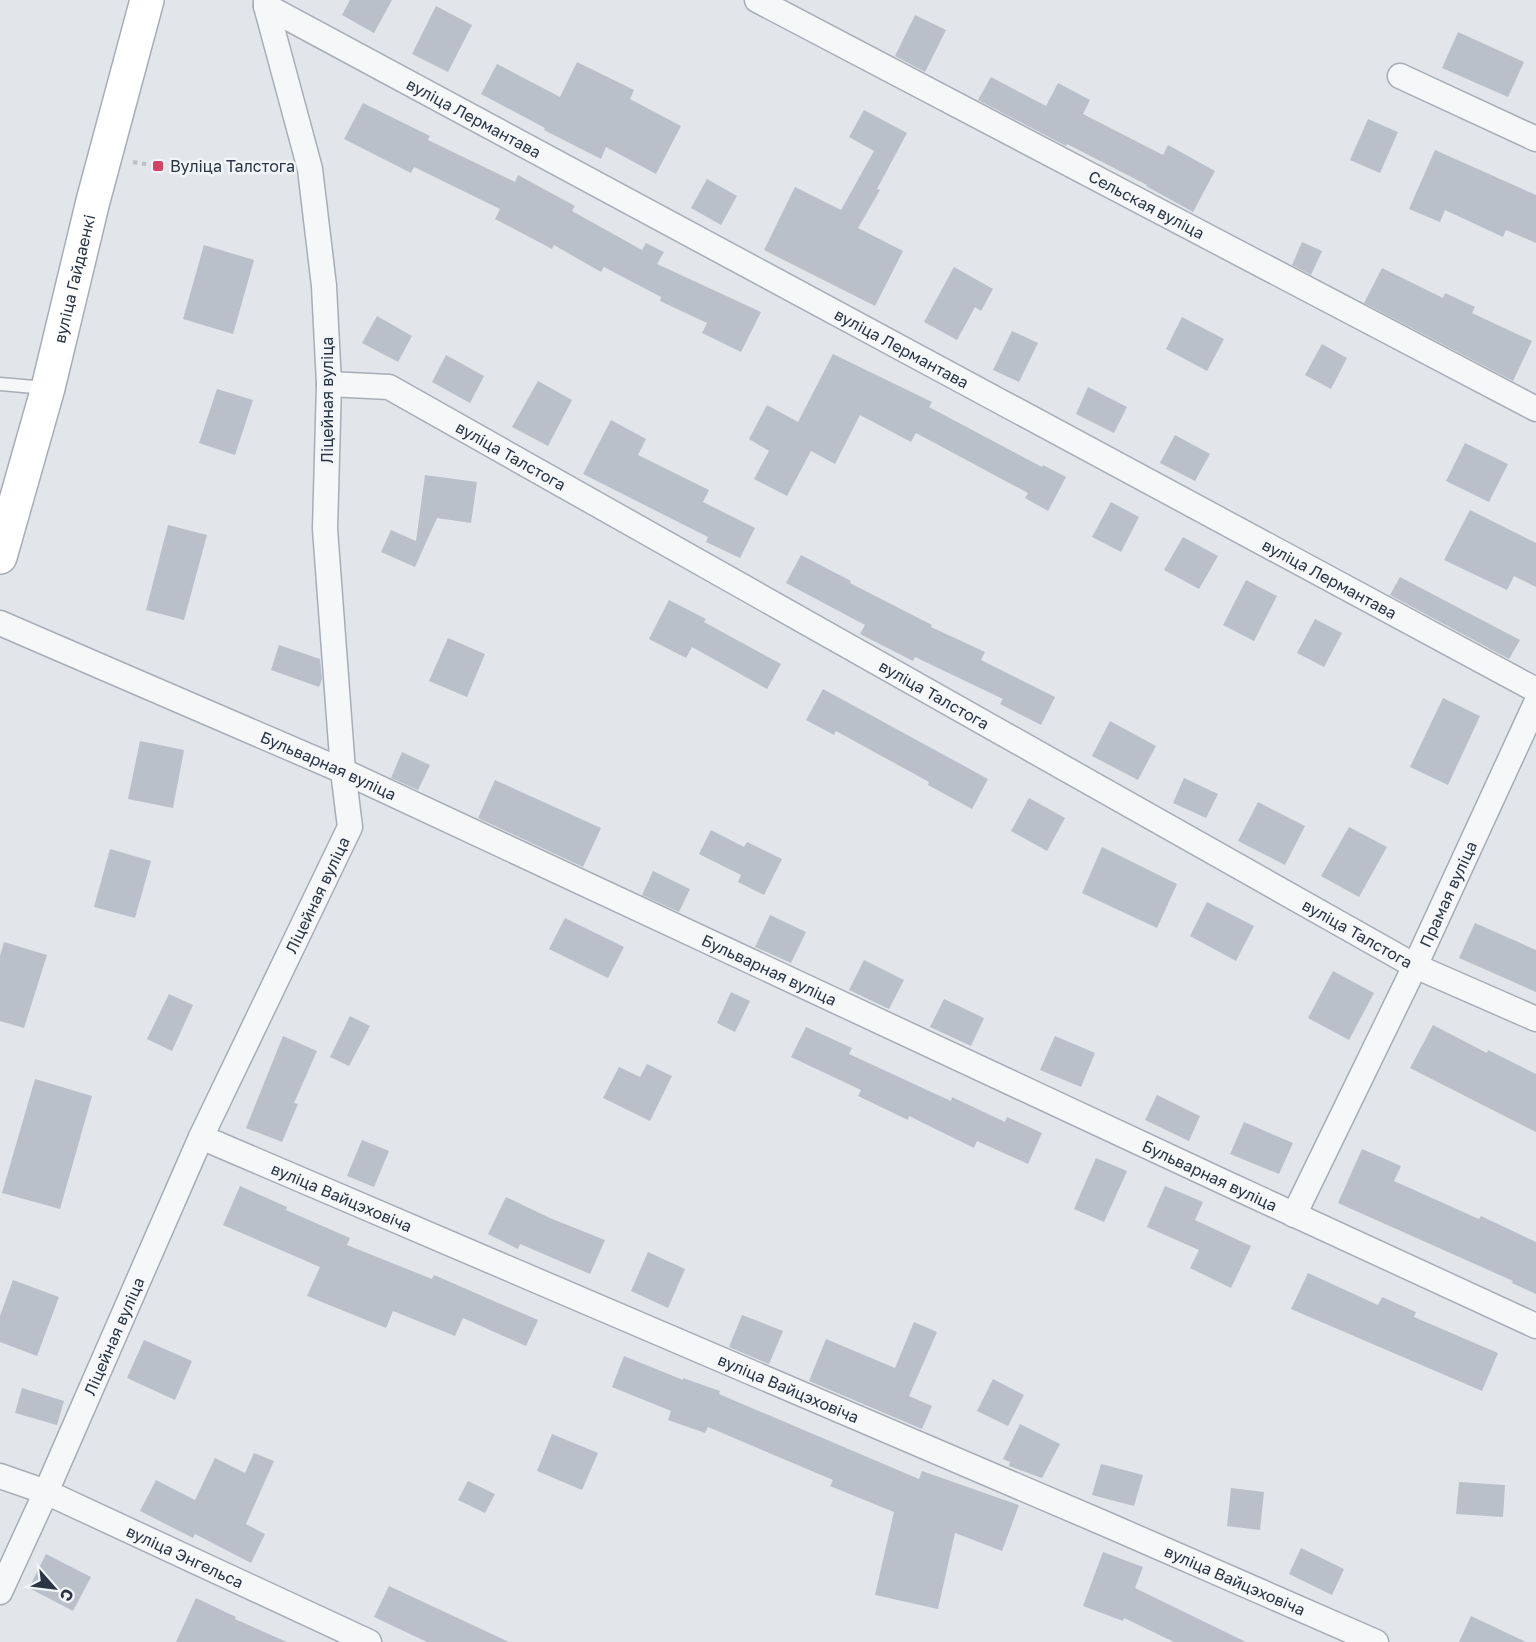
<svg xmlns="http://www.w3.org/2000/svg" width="1536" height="1642" font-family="'Golos Text',sans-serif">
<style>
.building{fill:#b9c0c9}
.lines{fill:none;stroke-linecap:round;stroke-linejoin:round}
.lane-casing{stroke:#a7adb6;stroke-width:15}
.street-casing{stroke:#a7adb6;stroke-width:27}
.secondary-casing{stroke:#a7adb6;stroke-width:36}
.path{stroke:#bcc1c6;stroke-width:4;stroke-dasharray:4.5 4.5;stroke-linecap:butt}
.lane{stroke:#f5f7f9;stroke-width:12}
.street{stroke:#f5f7f9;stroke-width:24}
.secondary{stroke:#fff;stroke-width:33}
.poi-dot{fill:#d44363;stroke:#f2f5f8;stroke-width:2}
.labels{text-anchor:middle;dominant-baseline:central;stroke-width:5;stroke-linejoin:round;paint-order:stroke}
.street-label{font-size:16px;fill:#293544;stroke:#f2f5f8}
.poi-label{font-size:16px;fill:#293544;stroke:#f2f5f8;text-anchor:start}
</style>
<rect width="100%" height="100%" fill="#e2e6eb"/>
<!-- building -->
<g class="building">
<polygon points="350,0 392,0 374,33 342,15"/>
<polygon points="436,6 472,25 448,72 412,54"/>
<polygon points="915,15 946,30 925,72 895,56"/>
<polygon points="1458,32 1524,62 1508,97 1442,68"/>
<polygon points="577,62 634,90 630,99 681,126 656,174 606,147 601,159 544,130 545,128 481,94 497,64 560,97"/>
<polygon points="991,77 1046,106 1058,83 1090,100 1083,114 1163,155 1168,145 1215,171 1193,212 1146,186 1147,185 1067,144 1066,146 978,100"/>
<polygon points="363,103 430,136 428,140 515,182 518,175 575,206 572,211 642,250 646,243 664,252 657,264 761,312 741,352 702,333 707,323 660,301 661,297 604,267 601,272 554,245 552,249 495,219 500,209 414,167 411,173 344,139"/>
<polygon points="864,110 907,133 877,189 880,190 858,228 903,251 875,306 764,250 795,187 841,210 874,151 849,137"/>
<polygon points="1368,119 1398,132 1380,173 1350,160"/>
<polygon points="1435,150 1536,195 1536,243 1506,230 1503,237 1445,210 1440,222 1409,209"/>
<polygon points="707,179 737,196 721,225 691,208"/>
<polygon points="1302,242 1322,251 1311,275 1292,265"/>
<polygon points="204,245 254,260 233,334 183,319"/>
<polygon points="954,267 993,289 981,311 975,307 957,340 924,322"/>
<polygon points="1382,268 1443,298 1445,293 1475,307 1472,313 1532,341 1513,381 1364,303"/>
<polygon points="377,316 412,336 398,362 362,343"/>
<polygon points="1182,317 1224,339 1207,371 1166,349"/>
<polygon points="1012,331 1038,343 1019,382 993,370"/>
<polygon points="1322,344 1347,358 1331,389 1305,375"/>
<polygon points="833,354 932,402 929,407 1042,467 1043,465 1066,477 1048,511 1025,498 1028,493 916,433 911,442 860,415 835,464 811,451 787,496 754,479 769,451 749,439 767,405 798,422"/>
<polygon points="446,355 484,376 470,403 432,382"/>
<polygon points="538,381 572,400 548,446 512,427"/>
<polygon points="1088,387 1127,407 1114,433 1076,414"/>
<polygon points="217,389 253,400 235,455 199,443"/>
<polygon points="611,420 646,439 638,455 709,490 703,502 755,528 740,558 706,542 708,537 583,474"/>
<polygon points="1175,435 1210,454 1195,481 1160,463"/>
<polygon points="1465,443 1508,464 1489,502 1446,481"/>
<polygon points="425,475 477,482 471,523 437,518 415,567 381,552 391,530 416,541"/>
<polygon points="1111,502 1139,517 1121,552 1092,537"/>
<polygon points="1470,510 1536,543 1536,587 1514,576 1507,590 1444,560"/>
<polygon points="168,525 207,535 184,620 146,610"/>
<polygon points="1183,537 1218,556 1199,589 1164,570"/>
<polygon points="801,555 851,581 850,583 932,625 931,627 985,652 981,660 1055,697 1041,725 1000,704 1003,699 915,657 913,661 860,634 865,625 786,583"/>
<polygon points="1400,577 1520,640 1509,659 1390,595"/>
<polygon points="1246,580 1277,596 1254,641 1223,625"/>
<polygon points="669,600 706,619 704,622 781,664 767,689 692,647 686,658 649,639"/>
<polygon points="1315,619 1342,633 1324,667 1297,653"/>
<polygon points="448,638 485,654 467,697 429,681"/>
<polygon points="279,645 320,659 322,679 319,687 271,670"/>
<polygon points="823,689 988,779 972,809 928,785 929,782 836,731 834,735 806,720"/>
<polygon points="1443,698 1480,716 1448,785 1410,767"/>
<polygon points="1110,721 1156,746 1138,780 1092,756"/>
<polygon points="140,741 184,750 173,808 128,799"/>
<polygon points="402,752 430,765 418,790 391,778"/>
<polygon points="1184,778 1218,794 1206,818 1173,803"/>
<polygon points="495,780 601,828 583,867 478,818"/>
<polygon points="1029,798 1065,818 1047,851 1011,831"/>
<polygon points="1258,802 1305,826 1285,865 1238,841"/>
<polygon points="1349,827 1387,847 1359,897 1321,876"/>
<polygon points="711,830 744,847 747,842 782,859 764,895 738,882 741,875 699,854"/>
<polygon points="1102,847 1177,884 1157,928 1082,893"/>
<polygon points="110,849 151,861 135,918 94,907"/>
<polygon points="653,871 690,889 679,912 642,895"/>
<polygon points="1207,902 1254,926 1236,961 1190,936"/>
<polygon points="770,915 806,932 791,963 755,947"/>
<polygon points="565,918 624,947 608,978 549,949"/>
<polygon points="1475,923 1536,950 1536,992 1459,958"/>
<polygon points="4,942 47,955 24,1028 0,1021 0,956"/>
<polygon points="864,960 904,980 889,1009 849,990"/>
<polygon points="1333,971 1374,993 1349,1040 1308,1018"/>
<polygon points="731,992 750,1001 735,1032 717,1023"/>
<polygon points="169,994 193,1005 172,1051 147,1039"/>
<polygon points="944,999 984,1018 971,1046 930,1027"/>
<polygon points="350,1016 370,1026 349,1066 330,1057"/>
<polygon points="1433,1025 1487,1053 1488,1050 1536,1074 1536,1132 1410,1068"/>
<polygon points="806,1027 852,1048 849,1054 951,1101 952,1097 1005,1122 1007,1117 1042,1133 1028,1164 977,1141 974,1148 909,1116 908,1120 858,1096 861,1090 791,1057"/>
<polygon points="283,1036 317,1051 294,1103 298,1104 282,1142 246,1128"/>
<polygon points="1055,1036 1095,1053 1081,1087 1040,1070"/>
<polygon points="647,1064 672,1076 650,1121 603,1098 619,1067 640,1077"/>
<polygon points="35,1079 92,1096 60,1209 2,1193"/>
<polygon points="1157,1095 1200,1116 1189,1141 1145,1120"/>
<polygon points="1244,1122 1293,1143 1279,1174 1230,1154"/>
<polygon points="362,1140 389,1151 374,1187 347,1176"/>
<polygon points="1362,1149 1401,1166 1394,1181 1479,1219 1481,1216 1536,1242 1536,1294 1512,1283 1513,1281 1338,1203"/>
<polygon points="1096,1158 1127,1171 1104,1222 1074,1209"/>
<polygon points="240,1186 287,1207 286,1210 350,1238 347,1245 432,1279 434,1275 538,1320 526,1346 463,1318 455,1336 393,1311 386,1328 307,1296 320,1267 223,1225"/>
<polygon points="1165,1186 1203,1202 1195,1220 1251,1246 1231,1288 1190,1268 1199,1250 1147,1227"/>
<polygon points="506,1197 550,1218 605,1240 590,1274 520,1244 518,1249 488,1234"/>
<polygon points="648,1252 685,1269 668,1308 631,1291"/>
<polygon points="1308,1273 1378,1305 1382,1297 1416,1312 1414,1317 1498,1353 1482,1391 1291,1309"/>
<polygon points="13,1280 59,1297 37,1356 0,1342 0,1316"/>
<polygon points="742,1315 783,1331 769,1364 729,1347"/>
<polygon points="914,1322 937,1332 909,1396 932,1406 922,1429 809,1381 826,1339 895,1368"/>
<polygon points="144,1340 192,1361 175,1400 127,1378"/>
<polygon points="624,1356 683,1380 683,1378 720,1391 719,1394 919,1479 922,1471 1019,1505 1002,1551 955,1533 938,1609 875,1595 894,1512 830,1486 833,1480 708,1427 705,1433 668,1420 671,1411 612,1387"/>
<polygon points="993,1379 1024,1395 1008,1426 977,1411"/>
<polygon points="22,1388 64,1401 57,1425 15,1413"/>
<polygon points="1020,1424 1060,1444 1042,1478 1009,1466 1010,1462 1003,1459"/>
<polygon points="552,1434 598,1453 582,1490 537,1471"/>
<polygon points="254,1453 274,1461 246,1524 265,1534 251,1563 195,1534 193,1538 140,1511 156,1480 195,1500 215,1458 245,1473"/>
<polygon points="1101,1464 1143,1475 1134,1506 1092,1495"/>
<polygon points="468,1481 495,1494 485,1513 458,1500"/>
<polygon points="1459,1482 1505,1485 1503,1517 1456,1514"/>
<polygon points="1231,1488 1264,1492 1260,1530 1227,1526"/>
<polygon points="1301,1548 1344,1569 1332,1595 1289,1574"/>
<polygon points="1103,1552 1143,1567 1135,1588 1246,1642 1174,1642 1124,1618 1123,1621 1083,1606"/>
<polygon points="46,1554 91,1577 73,1611 29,1588"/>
<polygon points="389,1586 509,1642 427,1642 374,1617"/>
<polygon points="196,1598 236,1617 235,1619 287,1642 176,1642"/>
<polygon points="1471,1616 1526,1642 1459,1642"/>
</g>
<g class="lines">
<!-- lane casing -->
<g class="lane-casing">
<polyline id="lane" points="0,384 46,388"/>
</g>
<!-- street casing -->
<g class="street-casing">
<g id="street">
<path id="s1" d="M757,0L1536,409"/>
<path id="s2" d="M266,6L1536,690"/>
<polyline points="1400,76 1536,139"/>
<path id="s3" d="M329,384L389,387L1415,966L1536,1019"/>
<path id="s4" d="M0,623L343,771L1228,1184L1536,1326"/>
<path id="s5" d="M201,1137L1108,1525L1376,1642"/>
<path id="s6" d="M1294,1215L1415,966L1536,703"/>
<path id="s7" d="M0,1476L46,1492L369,1642"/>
<path id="s8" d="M0,1592L46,1492L201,1137L350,827L343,771L325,529L329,384L324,286L310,169L266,6V0"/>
</g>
</g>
<!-- secondary casing -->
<g class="secondary-casing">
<g id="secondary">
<path id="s9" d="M0,557L48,388L93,201L147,0"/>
</g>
</g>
<!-- path -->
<polyline class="path" points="133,162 158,166"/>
<!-- lane -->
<use href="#lane" class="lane"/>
<!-- street -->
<use href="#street" class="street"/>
<!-- secondary -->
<use href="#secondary" class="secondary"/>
</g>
<!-- markers -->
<rect class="poi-dot" x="152" y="160" width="12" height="12" rx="3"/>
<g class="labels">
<!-- street labels -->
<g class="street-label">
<text stroke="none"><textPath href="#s2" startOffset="236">вуліца Лермантава</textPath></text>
<text stroke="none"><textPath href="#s1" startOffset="440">Сельская вуліца</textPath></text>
<text stroke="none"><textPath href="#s9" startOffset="288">вуліца Гайдаенкі</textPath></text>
<text stroke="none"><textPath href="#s2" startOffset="722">вуліца Лермантава</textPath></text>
<text transform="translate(327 400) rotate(-90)">Ліцейная вуліца</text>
<text stroke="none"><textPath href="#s3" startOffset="200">вуліца Талстога</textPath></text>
<text stroke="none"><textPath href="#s2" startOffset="1208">вуліца Лермантава</textPath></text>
<text stroke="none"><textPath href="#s3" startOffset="686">вуліца Талстога</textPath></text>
<text stroke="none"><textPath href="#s4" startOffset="358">Бульварная вуліца</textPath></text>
<text stroke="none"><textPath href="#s8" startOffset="766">Ліцейная вуліца</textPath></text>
<text stroke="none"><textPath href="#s6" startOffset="356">Прамая вуліца</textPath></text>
<text stroke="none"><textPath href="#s3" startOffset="1172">вуліца Талстога</textPath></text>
<text stroke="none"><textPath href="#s4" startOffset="844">Бульварная вуліца</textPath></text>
<text stroke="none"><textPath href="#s4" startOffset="1330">Бульварная вуліца</textPath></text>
<text stroke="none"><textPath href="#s5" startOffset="153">вуліца Вайцэховіча</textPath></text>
<text stroke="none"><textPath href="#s8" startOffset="280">Ліцейная вуліца</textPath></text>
<text stroke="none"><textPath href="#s5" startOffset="639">вуліца Вайцэховіча</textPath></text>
<text stroke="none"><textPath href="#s7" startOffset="202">вуліца Энгельса</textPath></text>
<text stroke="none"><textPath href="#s5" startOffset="1125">вуліца Вайцэховіча</textPath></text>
</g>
<!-- poi labels -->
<g class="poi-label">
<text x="170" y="166">Вуліца Талстога</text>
</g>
</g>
<!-- north arrow -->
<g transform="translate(54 1588) rotate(118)" stroke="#f2f5f8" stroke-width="4.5" paint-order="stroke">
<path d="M0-4.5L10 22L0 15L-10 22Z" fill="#293544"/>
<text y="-9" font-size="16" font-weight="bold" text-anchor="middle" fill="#293544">С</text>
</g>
</svg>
